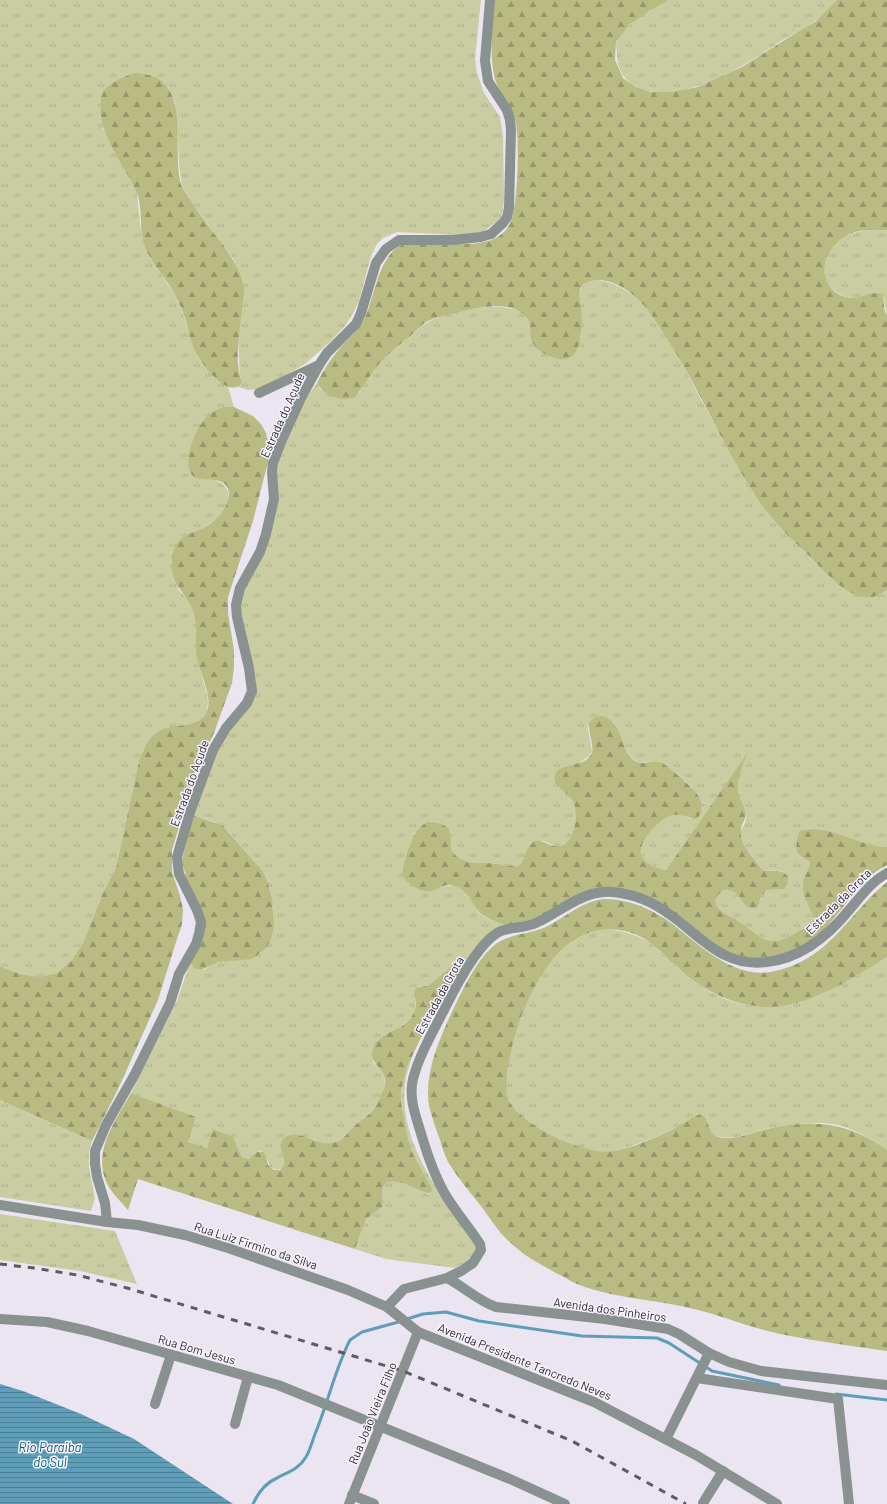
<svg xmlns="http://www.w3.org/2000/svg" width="887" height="1504" font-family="Barlow,sans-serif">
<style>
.grass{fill:url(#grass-tufts)}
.forest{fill:url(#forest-firs)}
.water{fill:url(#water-rules)}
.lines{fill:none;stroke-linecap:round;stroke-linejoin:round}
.stream{stroke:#5f9eb8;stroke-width:3}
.minor{stroke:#8a9191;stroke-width:10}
.rail{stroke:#5d5b61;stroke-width:3;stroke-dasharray:7 7;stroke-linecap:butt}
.labels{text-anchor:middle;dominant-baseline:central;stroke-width:3;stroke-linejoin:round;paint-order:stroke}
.street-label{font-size:12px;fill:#2c2a2f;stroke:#f8f2fe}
.water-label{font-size:13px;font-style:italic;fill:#045e79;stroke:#f8f2fe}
</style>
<defs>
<pattern id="grass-tufts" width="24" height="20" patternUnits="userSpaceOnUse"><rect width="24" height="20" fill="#cacda1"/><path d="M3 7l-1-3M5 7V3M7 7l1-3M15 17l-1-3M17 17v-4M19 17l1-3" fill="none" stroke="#aeb08b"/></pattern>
<pattern id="forest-firs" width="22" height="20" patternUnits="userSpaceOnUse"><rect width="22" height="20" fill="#b8bb82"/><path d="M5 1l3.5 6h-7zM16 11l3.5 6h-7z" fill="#96986b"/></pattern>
<pattern id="water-rules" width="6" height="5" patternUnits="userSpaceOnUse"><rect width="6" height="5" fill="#5f9eb8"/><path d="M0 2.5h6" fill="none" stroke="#4f8196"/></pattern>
</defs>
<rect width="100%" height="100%" fill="#eae5f0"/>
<!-- grass -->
<g class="grass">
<path d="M0,0H481L475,59L477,73L484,93L500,117L503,136L504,199L503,211L500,219L483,232L457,235L397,232L383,238L377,244L371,256L359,301L352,315L345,326L330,342L306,363L287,375L260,389L248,390L238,387L242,383L240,376L238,341L244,289L234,260L200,214L182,187L179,164L177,119L175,102L168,87L103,128L137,192L140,223L144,244L150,258L174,293L185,319L193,347L201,361L217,379L228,387L234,407H224L199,478C239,479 235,507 208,525C204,528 198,530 194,532L178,589L187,599L193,611L196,622L197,659L207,694L208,702L207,711L202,719L193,724L179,726L144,750L139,761L116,868L103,893L83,943L71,961L57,973L39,977L20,974L0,966Z"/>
<path d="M669,0H837C830,7 823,15 815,21C805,30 792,35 781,41C748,63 713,87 672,92C646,95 618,85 617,56C617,51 615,44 617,41C628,21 650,10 669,0Z"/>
<path d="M877,230H887V315L883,297L874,293C859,299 847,301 834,290C830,287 826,283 825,278C821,261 834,239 850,234C859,231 868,230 877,230Z"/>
<path d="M597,280C616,282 635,294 648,310C667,333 682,363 696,390C712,419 727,449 745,477C750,486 755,495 761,503C776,522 792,540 809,557C818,565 827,574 837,581C853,593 868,606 887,589V847C859,847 834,827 806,829C798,841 796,842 799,856L809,861C810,868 808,873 804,879L814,919C810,926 804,928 797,932C766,951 763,937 737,920C731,916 721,913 717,906C713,900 719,894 723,890C726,890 730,889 733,890C744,894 741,910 758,907L761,896L767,890L784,889L787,886L781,871L762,870C757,860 747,852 743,842C737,829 744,829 746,819C748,810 740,803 738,796C735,781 742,767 747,754L666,870C658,869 644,864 641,854C638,842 660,819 670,816C677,813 684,816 691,819L692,787C676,774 663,757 640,763C625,757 621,736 614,722L595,717L589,722L588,729L592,751L588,757L576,765L559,787C564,790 569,794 573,800C580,813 576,838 562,845C554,849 548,841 541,841C538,841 534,843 531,843C526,851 527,860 518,866C510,867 504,864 497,864C492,863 486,864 481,864C470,864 452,859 450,847C449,842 450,836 450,831L416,833L405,861L402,876L434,890C448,884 460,883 470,897C474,902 475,909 480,914C488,920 500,924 510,925L481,941L469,956L461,969L453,965L429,985L420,986L414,997C422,1020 394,1030 378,1039L373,1062C377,1067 382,1071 384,1077C386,1081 384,1087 383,1092C376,1111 366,1116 352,1128C346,1134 341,1141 333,1143C319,1146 297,1128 285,1137C276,1144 287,1159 282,1168L277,1170L270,1167L266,1155L259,1151L249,1159L242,1157L233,1136L214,1129L207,1148L188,1142L196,1117L131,1093L176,1003L191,960V964L198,969L204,970L214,963L227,960L273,909L267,878L262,870L227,830L215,822L193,815L219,744L256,693V686L255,676L240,611L243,593L259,561L280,454L302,404L317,383L320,389L338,398L359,393C370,368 391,352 411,335C417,331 422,324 428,322C448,312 515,295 528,320C531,326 530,333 531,338H581V305L579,294L582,287L587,281Z"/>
<path d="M605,929C622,930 637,935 651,943C668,959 684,976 704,988C769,1029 830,994 887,957V1150C872,1139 856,1130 838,1125C816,1120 783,1125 761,1130C748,1134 731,1141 717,1136C707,1133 709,1120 701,1115L697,1116C676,1130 652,1139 628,1147C622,1149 617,1151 611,1152C587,1153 556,1140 537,1127C526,1120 512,1111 508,1098C503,1085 507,1066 510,1053C520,1005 550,936 605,929Z"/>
<path d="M414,1052C411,1060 408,1069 406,1078C398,1122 420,1165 445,1200C456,1216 469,1230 477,1248L470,1259L455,1268L386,1259L355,1249L366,1219L382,1206L383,1202L382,1188L386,1183C400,1178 414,1189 427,1193L429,1194L433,1190L413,1154L408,1138L401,1102L402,1082L407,1067Z"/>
<polygon points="0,1100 92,1141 89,1152 89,1167 95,1198 91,1211 0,1197"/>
<polygon points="0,1214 115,1231 137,1284 80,1271 0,1260"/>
</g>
<!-- forest -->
<g class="forest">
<path d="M494,0H669L649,11L629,25L616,42L615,60L623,78L636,87L651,92H672L698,87L742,67L783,41L815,22L837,0H887V230C875,230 858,229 847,235C825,247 813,280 840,295C858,304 869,289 881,294C886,301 882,309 887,315V589C863,612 835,582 818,565C797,544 776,525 759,501C727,454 705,401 676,353C669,341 662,331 655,320C643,301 620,279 596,280C589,281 584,282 581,288C578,293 580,299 581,305C582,319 584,356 566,359C554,361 533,350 531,338C529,330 532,324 526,317C510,299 475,308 455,313C446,316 435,317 426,322C420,326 415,332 410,336C397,347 385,356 375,369C371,374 357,395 355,397C342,403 323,395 317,383C323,370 331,359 340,348C350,337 360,329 366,315C375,294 379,255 403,244C407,243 413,243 418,243C445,241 498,255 511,221C518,205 520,136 515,119C510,103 497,91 494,75C489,51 493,25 494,0Z"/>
<path d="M135,73C197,75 169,148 182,187C185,193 190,199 194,205C210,232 237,255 244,287C245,294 242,304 242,311C239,334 234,361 242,383L238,387C235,387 231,388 229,387C216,384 196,356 192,344C189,336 188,326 185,318C182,310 178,301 174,293C165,276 150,263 144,244C139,228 143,204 136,191C123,162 96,133 101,99C103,84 123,77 135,73Z"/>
<path d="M224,407H234L253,416L261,424L266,433L269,446V458L253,521L228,597V613L234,650V667L232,683L214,733L195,774L172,850V872L180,896L183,909L182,924L176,942L158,1000L119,1087L92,1141L0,1100V966L20,974L39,977L57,973L71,961L83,943L103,893L116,868L139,761C144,750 149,735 161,730C176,723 200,729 207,711C213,697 200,673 197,659C194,643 199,626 193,611C186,592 170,584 172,562C172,554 174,545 180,540C188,533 198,531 207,526C217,520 228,507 229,495C229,473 201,483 193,476C182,466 193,437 199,427C207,415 210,412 224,407Z"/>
<path d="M602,716C625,722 618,749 635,761C642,766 653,759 662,763C668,766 674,772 679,776C691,787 711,802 697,819C688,819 679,812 670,816C660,819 638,842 641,854C644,864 658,869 666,870L748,752C743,765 735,781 739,796C740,801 744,805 745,810C748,819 741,822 741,830C739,846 755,857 762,870C772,872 781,868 788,877L787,886L784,889L767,890L761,896L758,907L753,908L748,907C737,898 741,889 723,890C719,894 713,900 717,906C721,913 731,916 737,920C763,937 766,951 797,932C804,928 810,926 814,919C811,907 801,896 803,883C804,874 811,870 809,861C806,860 803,858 800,856C794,851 797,837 800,831C827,822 859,847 887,847V865L875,872L860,885L836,916L821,933L793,951L773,958L757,960L728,953L671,912L613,889C589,899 527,929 503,924C498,923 491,920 486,917C471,910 474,892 454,886C446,883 441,888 434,890C421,894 410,885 402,876C404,862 412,827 428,822C430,822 434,823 437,823C442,824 447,826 449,830C454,842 445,848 459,858C471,866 483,862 497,864C505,864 511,867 518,866C527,860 524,850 532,843C538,837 547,845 554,846C569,849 575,829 576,818C576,811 575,803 571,798C566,791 551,785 555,775C560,761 586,769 592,752C594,746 588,731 589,722L595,717Z"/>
<polygon points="193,815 222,825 262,870 267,879 272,900 274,926 271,939 266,948 252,959 218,962 201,970 194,968 190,962 201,941 182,860"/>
<path d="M887,882V957C853,979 805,1009 764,1007C731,1005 700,989 677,967C666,958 656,945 643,938C594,913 556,946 534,988C521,1013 514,1034 509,1061C507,1072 505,1084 507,1095C510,1109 525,1119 537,1127C555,1139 592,1155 614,1151C632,1148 654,1138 670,1131C680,1126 689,1119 700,1114C710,1118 707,1134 718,1137C733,1141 748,1134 763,1130C809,1118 848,1121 887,1150V1351C851,1346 816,1341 780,1334C751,1328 723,1316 694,1309C655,1299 615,1299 577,1284C570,1281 563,1276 556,1273C540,1264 524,1256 511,1243C499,1233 490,1218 481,1206C471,1193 460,1181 452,1168C446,1160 443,1150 440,1140C436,1129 432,1118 429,1106C424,1075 438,1042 451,1014C462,991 473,966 491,948C506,933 528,935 546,927C562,919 577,906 594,901C603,898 613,899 623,901C639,904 653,911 667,920C696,941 731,979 771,972C829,961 846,916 887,882Z"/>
<path d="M453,965H458L461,969L450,985L426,1027L407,1067L401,1091V1102L408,1138L413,1154L433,1190L430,1193H427C414,1189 400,1178 386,1183L382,1188L383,1202L382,1207L366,1219L355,1249L138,1179L128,1210C122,1203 115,1196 110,1189C89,1155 115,1122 131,1093L196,1117L188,1142L207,1148L213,1129L233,1136L242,1157L249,1159L257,1152H263L266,1155L268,1165L274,1170H280C291,1160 273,1146 285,1137C299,1126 322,1152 340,1140C345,1137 347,1133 351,1129C366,1115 374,1115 382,1093C384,1089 386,1083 385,1078C381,1067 369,1062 373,1049C376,1034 398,1032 408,1021C412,1018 415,1010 416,1005C416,998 412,995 416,988L429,985Z"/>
</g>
<!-- water -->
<polygon class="water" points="0,1384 23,1391 81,1414 134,1439 233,1504 0,1504"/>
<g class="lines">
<!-- stream -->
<g class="stream">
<polyline points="407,1319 423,1314 446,1312 479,1321 582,1336 657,1338 669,1343 712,1371 779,1385"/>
<polyline points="836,1394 887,1400"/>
<path d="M253,1504C258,1493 265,1483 277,1478C288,1472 299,1469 306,1457C310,1450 312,1442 315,1434C328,1403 335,1369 350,1340L362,1332L402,1321"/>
</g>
<!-- minor -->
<g class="minor">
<polyline points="259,393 319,365"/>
<polyline points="0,1205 107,1222 138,1225 185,1235 228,1248 348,1290 387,1307 418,1332 594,1402 696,1455 777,1504"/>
<polyline points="107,1222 105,1203 97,1177 95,1164 95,1151 106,1125 135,1074 170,1003 179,974 196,944 199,934 201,922 197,910 179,874 177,857 190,812 213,750 226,728 247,703 252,691 249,668 237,617 236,605 240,588 260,552 266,534 274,499 272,472 273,463 281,442 302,396 319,365 327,353 356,324 361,313 376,263 386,249 399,240 453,240 481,237 491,234 503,223 507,217 509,208 511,130 510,120 507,110 488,81 485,61 490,0"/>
<path d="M447,1278C464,1287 479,1301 496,1307L605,1319L668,1329L679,1334L709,1353L729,1362L761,1371L887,1385"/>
<path d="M387,1307L404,1289L447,1278L461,1271L473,1263L481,1250L480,1244C469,1227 455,1211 445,1194C433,1173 426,1150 419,1127C414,1111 409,1095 413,1079C419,1055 435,1028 446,1006C456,986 478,945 497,933C509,926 523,929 536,923C562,911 582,890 613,892C633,894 653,902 669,914C701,936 723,968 767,962C801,958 829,935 850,909C862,895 871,882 887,873"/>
<polyline points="0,1319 47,1322 88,1331 278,1385 510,1479 565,1504"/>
<polyline points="697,1378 838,1399 849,1504"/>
<polyline points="155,1404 171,1355"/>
<polyline points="235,1424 248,1377"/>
<polyline points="666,1439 709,1353"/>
<polyline points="352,1495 374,1504"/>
<polyline points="703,1503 723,1471"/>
<polyline points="349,1504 418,1332"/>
</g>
<!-- rail -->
<polyline class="rail" points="0,1264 34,1268 77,1275 127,1288 403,1371 572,1441 686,1504"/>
</g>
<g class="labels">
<!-- street labels -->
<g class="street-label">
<text transform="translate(282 415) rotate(-66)">Estrada do Açude</text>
<text transform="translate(189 783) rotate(-70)">Estrada do Açude</text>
<text transform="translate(838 901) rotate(-45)">Estrada da Grota</text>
<text transform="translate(439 995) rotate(-61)">Estrada da Grota</text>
<text transform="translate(256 1245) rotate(18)">Rua Luiz Firmino da Silva</text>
<text transform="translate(610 1309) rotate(8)">Avenida dos Pinheiros</text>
<text transform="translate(197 1349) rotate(16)">Rua Bom Jesus</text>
<text transform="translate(525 1361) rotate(22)">Avenida Presidente Tancredo Neves</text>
<text transform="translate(372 1413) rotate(-68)">Rua João Vieira Filho</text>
</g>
<!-- water labels -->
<g class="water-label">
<text x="50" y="1447">Rio Paraiba<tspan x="50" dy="15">do Sul</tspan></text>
</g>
</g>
</svg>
